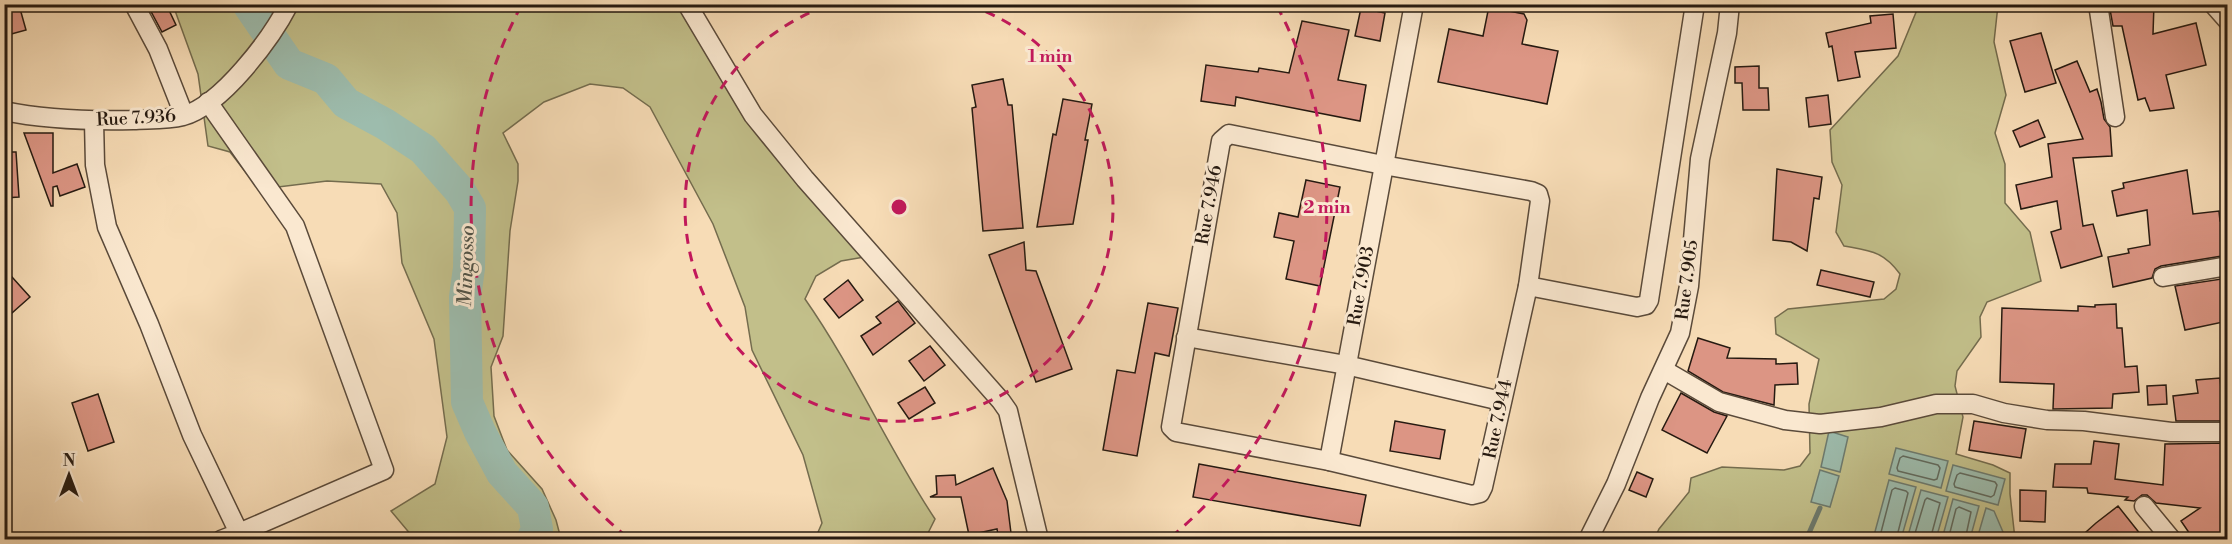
<svg xmlns="http://www.w3.org/2000/svg" width="2232" height="544" font-family="'Libre Bodoni',serif">
<style>
.green{fill:#c2bf8a;stroke:#746c4e;stroke-width:1.5}
.water{fill:#9dbcad;stroke:#6d7b6f;stroke-width:1.5}
.lines{fill:none;stroke-linecap:round;stroke-linejoin:round}
.shore{stroke:#626b5f;stroke-width:1.5}
.stream{stroke:#6d7b6f;stroke-width:5}
.river{stroke:#9dbcad;stroke-width:32}
.building{fill:#dc9584;stroke:#261a11;stroke-width:1.5}
.minor-casing{stroke:#5a4a3a;stroke-width:21}
.minor{stroke:#fae8d0;stroke-width:18}
.ring{fill:none;stroke:#c2185b;stroke-width:3;stroke-dasharray:10 8}
.labels{text-anchor:middle;dominant-baseline:central;stroke-width:6;stroke-linejoin:round;paint-order:stroke}
.street-label{font-size:18px;fill:#261a11;stroke:#fae8d0}
.water-label{font-size:20px;font-style:italic;fill:#505348;stroke:#fae8d0}
.centre{fill:#c2185b;stroke:#fae8d0;stroke-width:3}
.ring-label{font-size:18px;text-anchor:middle;font-weight:bold;fill:#c2185b;stroke:#fae8d0;stroke-width:6;stroke-linejoin:round;paint-order:stroke}
</style>
<rect width="100%" height="100%" fill="#f7dcb6"/>
<filter id="stains"><feTurbulence type="fractalNoise" baseFrequency=".00333" numOctaves="4"/><feColorMatrix values="0 0 0 0 .2 0 0 0 0 .09 0 0 0 0 .02 0 0 0 .5 -.17"/></filter>
<radialGradient id="worn" r=".72"><stop offset=".6" stop-color="#630" stop-opacity="0"/><stop offset="1" stop-color="#630" stop-opacity=".3"/></radialGradient>
<!-- green -->
<g class="green">
<path d="M173,5H696L748,98L882,254L841,261L816,276L805,299C854,369 888,448 935,519L925,539H815L822,523L803,455L752,350L745,307L713,224L650,107L623,88L590,84L544,102L503,133L518,164V181L510,231L503,336L491,367L494,416L507,450L542,489L556,520L561,539H412V536L391,511L435,484L447,437L434,339L402,263L397,213L381,184L327,181L278,187L247,174L230,152L208,146L198,74Z"/>
<path d="M1919,5H1998L1994,42L2006,95L1995,133L2005,164V203L2030,232L2041,281L1987,302L1980,317L1981,337L1957,371L1955,386L1963,417L1956,454L1993,465L2010,473V494L2015,539L1654,540L1659,529L1689,492L1691,478L1722,467L1784,470L1800,466L1810,453L1809,404L1819,359L1776,334L1775,318L1788,309L1884,299L1896,289L1900,274C1883,251 1871,251 1844,246L1836,232L1842,185L1832,162L1830,130L1898,56Z"/>
</g>
<!-- water -->
<g class="water">
<polygon points="1829,431 1848,437 1840,472 1821,467"/>
<polygon points="1896,448 1948,461 1941,488 1889,474"/>
<polygon points="1953,465 2005,479 1998,505 1946,491"/>
<polygon points="1820,470 1839,476 1830,507 1811,502"/>
<polygon points="1889,480 1916,487 1901,539 1873,539"/>
<polygon points="1921,490 1948,497 1936,539 1907,539"/>
<polygon points="1953,499 1979,506 1970,539 1942,539"/>
<polygon points="1986,508 1994,511 2006,539 1977,539"/>
</g>
<g class="lines">
<!-- shore -->
<g class="shore">
<polygon points="1903,456 1938,465 1940,468 1937,479 1934,480 1898,471 1897,468 1900,458"/>
<polygon points="1960,473 1995,482 1997,485 1994,495 1991,497 1955,487 1954,484 1957,475"/>
<polyline points="1879,540 1892,490 1895,488 1906,491 1908,493 1896,540"/>
<polyline points="1913,540 1925,500 1927,498 1940,503 1930,540"/>
<polyline points="1948,540 1956,509 1959,507 1971,512 1965,540"/>
</g>
<!-- stream -->
<polyline class="stream" points="1806,540 1820,508"/>
<!-- river -->
<polyline class="river" points="248,4 289,64 326,79 346,103 385,124 423,149 460,191 470,208 469,268 465,297 467,402 480,432 502,473 533,507 537,529 532,540"/>
</g>
<!-- building -->
<g class="building">
<polygon points="147,4 166,4 176,25 162,32"/>
<polygon points="2109,4 2154,4 2153,34 2196,23 2206,65 2166,75 2174,108 2150,111 2145,98 2138,100 2122,26 2113,26"/>
<polygon points="19,5 26,30 4,36 4,9"/>
<polygon points="1361,8 1385,13 1380,41 1355,36"/>
<polygon points="1494,8 1524,14 1527,20 1522,44 1558,51 1547,104 1438,82 1449,29 1483,36 1488,11"/>
<polygon points="1893,14 1896,48 1855,52 1860,77 1838,81 1832,46 1829,47 1826,33 1871,23 1870,16"/>
<polygon points="1302,21 1349,30 1338,80 1366,85 1360,121 1236,97 1235,106 1201,101 1206,65 1258,72 1259,68 1289,73"/>
<polygon points="2041,33 2056,83 2025,92 2010,41"/>
<polygon points="2077,61 2090,92 2097,89 2101,102 2104,119 2110,127 2112,156 2073,158 2083,226 2093,224 2102,256 2061,268 2051,232 2061,229 2057,201 2021,209 2016,185 2052,177 2048,144 2083,139 2055,70"/>
<polygon points="1759,66 1759,88 1768,88 1769,110 1743,110 1742,83 1735,83 1735,67"/>
<polygon points="1003,79 1008,105 1012,105 1023,228 983,231 972,108 976,107 972,85"/>
<polygon points="1828,95 1831,124 1809,127 1806,98"/>
<polygon points="1063,99 1092,104 1085,140 1088,140 1073,224 1037,227 1053,134 1056,135"/>
<polygon points="2038,120 2045,137 2020,147 2013,131"/>
<polygon points="24,133 53,133 53,173 77,164 85,187 60,196 57,186 53,187 53,206 51,206"/>
<polygon points="4,152 16,152 19,197 4,198"/>
<polygon points="1777,169 1822,177 1819,199 1814,198 1807,251 1791,242 1773,240"/>
<polygon points="2187,170 2193,214 2219,211 2220,221 2228,220 2228,255 2161,266 2155,269 2152,278 2113,287 2108,257 2129,253 2128,249 2150,245 2147,210 2117,216 2112,191 2124,188 2123,183"/>
<polygon points="1306,180 1340,187 1320,286 1286,279 1294,241 1274,237 1279,213 1298,217"/>
<polygon points="1024,242 1026,270 1036,271 1072,369 1036,382 989,255"/>
<polygon points="1821,270 1874,282 1870,297 1817,285"/>
<polygon points="12,277 30,297 4,320 4,285"/>
<polygon points="2228,278 2228,321 2185,330 2175,286"/>
<polygon points="848,280 863,300 839,318 824,299"/>
<polygon points="898,301 915,323 873,355 861,336 881,323 876,317"/>
<polygon points="1148,303 1178,308 1169,356 1155,353 1137,456 1103,450 1117,370 1135,373"/>
<polygon points="2116,304 2117,328 2122,328 2125,367 2137,366 2139,392 2113,394 2112,408 2053,409 2054,384 2000,382 2002,308 2078,311 2078,306 2095,307 2095,305"/>
<polygon points="1698,338 1730,348 1727,358 1776,359 1776,364 1797,363 1798,384 1775,385 1774,405 1723,392 1688,371"/>
<polygon points="930,346 945,365 924,381 909,361"/>
<polygon points="2220,378 2224,421 2176,421 2173,396 2198,393 2196,380"/>
<polygon points="2166,385 2167,404 2148,405 2147,386"/>
<polygon points="925,387 935,403 909,419 898,403"/>
<polygon points="1681,393 1714,412 1727,416 1707,453 1662,430"/>
<polygon points="98,394 114,442 88,451 72,403"/>
<polygon points="1395,421 1445,430 1440,459 1390,451"/>
<polygon points="1974,421 2026,429 2021,458 1969,450"/>
<polygon points="2094,441 2119,444 2115,479 2163,485 2165,444 2228,443 2228,540 2194,540 2181,521 2200,508 2156,503 2147,495 2142,495 2134,501 2125,500 2128,497 2088,493 2087,488 2053,487 2055,464 2091,464"/>
<polygon points="1199,464 1366,495 1360,526 1193,497"/>
<polygon points="993,468 1007,501 1011,533 998,535 997,529 969,535 961,497 930,497 937,494 936,476 955,475 956,485"/>
<polygon points="1637,472 1653,479 1646,497 1629,490"/>
<polygon points="2020,490 2046,491 2045,522 2020,521"/>
<polygon points="2118,506 2145,540 2077,540 2096,523"/>
</g>
<g class="lines">
<!-- minor casing -->
<g class="minor-casing">
<g id="minor">
<polyline points="134,4 158,49 184,115"/>
<polyline points="687,4 753,115 805,179 1001,401 1008,411 1012,428 1039,540"/>
<polyline points="2098,4 2115,117"/>
<polyline points="2213,4 2228,21"/>
<polyline points="208,102 295,226 384,470 239,533 241,540"/>
<path d="M4,111C47,120 90,121 133,120C149,119 167,120 183,116C222,105 271,39 289,4"/>
<polyline points="94,121 95,165 107,227 149,324 192,435 239,533 221,540"/>
<polygon points="1229,134 1383,165 1531,191 1538,194 1540,201 1528,286 1483,487 1480,493 1472,495 1329,461 1176,432 1171,427 1221,141"/>
<polyline points="2163,277 2228,266"/>
<polyline points="1528,286 1637,307 1646,305 1649,300 1695,4"/>
<polyline points="1186,337 1346,365 1501,401"/>
<polyline points="1664,370 1719,402 1785,420 1820,424 1881,417 1936,404 1973,404 2004,413 2047,420 2084,421 2171,432 2228,432"/>
<polyline points="1329,461 1414,4"/>
<polyline points="2144,506 2172,540"/>
<polyline points="1588,540 1616,484 1650,398 1680,333 1689,286 1700,159 1727,33 1730,4"/>
</g>
</g>
<!-- minor -->
<use href="#minor" class="minor"/>
</g>
<!-- distance rings -->
<g class="ring">
<path d="M969 5A214 214 0 1 1 829 5"/>
<path d="M627 537A428 428 0 0 1 521 6M1277 6A428 428 0 0 1 1171 537"/>
</g>
<g class="labels">
<!-- street labels -->
<g class="street-label">
<text transform="translate(136 118) rotate(-3)">Rue 7.936</text>
<text transform="translate(1209 205) rotate(-80)">Rue 7.946</text>
<text transform="translate(1687 280) rotate(-83)">Rue 7.905</text>
<text transform="translate(1361 286) rotate(-80)">Rue 7.903</text>
<text transform="translate(1498 419) rotate(-78)">Rue 7.944</text>
</g>
<!-- water labels -->
<g class="water-label">
<text transform="translate(467 266) rotate(-88)">Mingosso</text>
</g>
</g>
<circle cx="899" cy="207" r="9" class="centre"/>
<g class="ring-label">
<text x="1050" y="62">1 min</text>
<text x="1327" y="213">2 min</text>
</g>
<!-- margin -->
<rect width="2232" height="544" fill="none" stroke="#f7dcb6" stroke-width="24"/>
<rect x="6" y="6" width="2220" height="532" fill="none" stroke="#261a11" stroke-width="3"/>
<rect x="12" y="12" width="2208" height="520" fill="none" stroke="#261a11" stroke-width="1.5"/>
<!-- north arrow -->
<g transform="translate(69 475)" stroke="#fae8d0" stroke-width="4.5" paint-order="stroke">
<path d="M0-4.5L10 22L0 15L-10 22Z" fill="#261a11"/>
<text y="-9" font-size="16" font-weight="bold" text-anchor="middle" fill="#261a11">N</text>
</g>
<rect width="100%" height="100%" filter="url(#stains)"/>
<rect width="100%" height="100%" fill="url(#worn)"/>
</svg>
